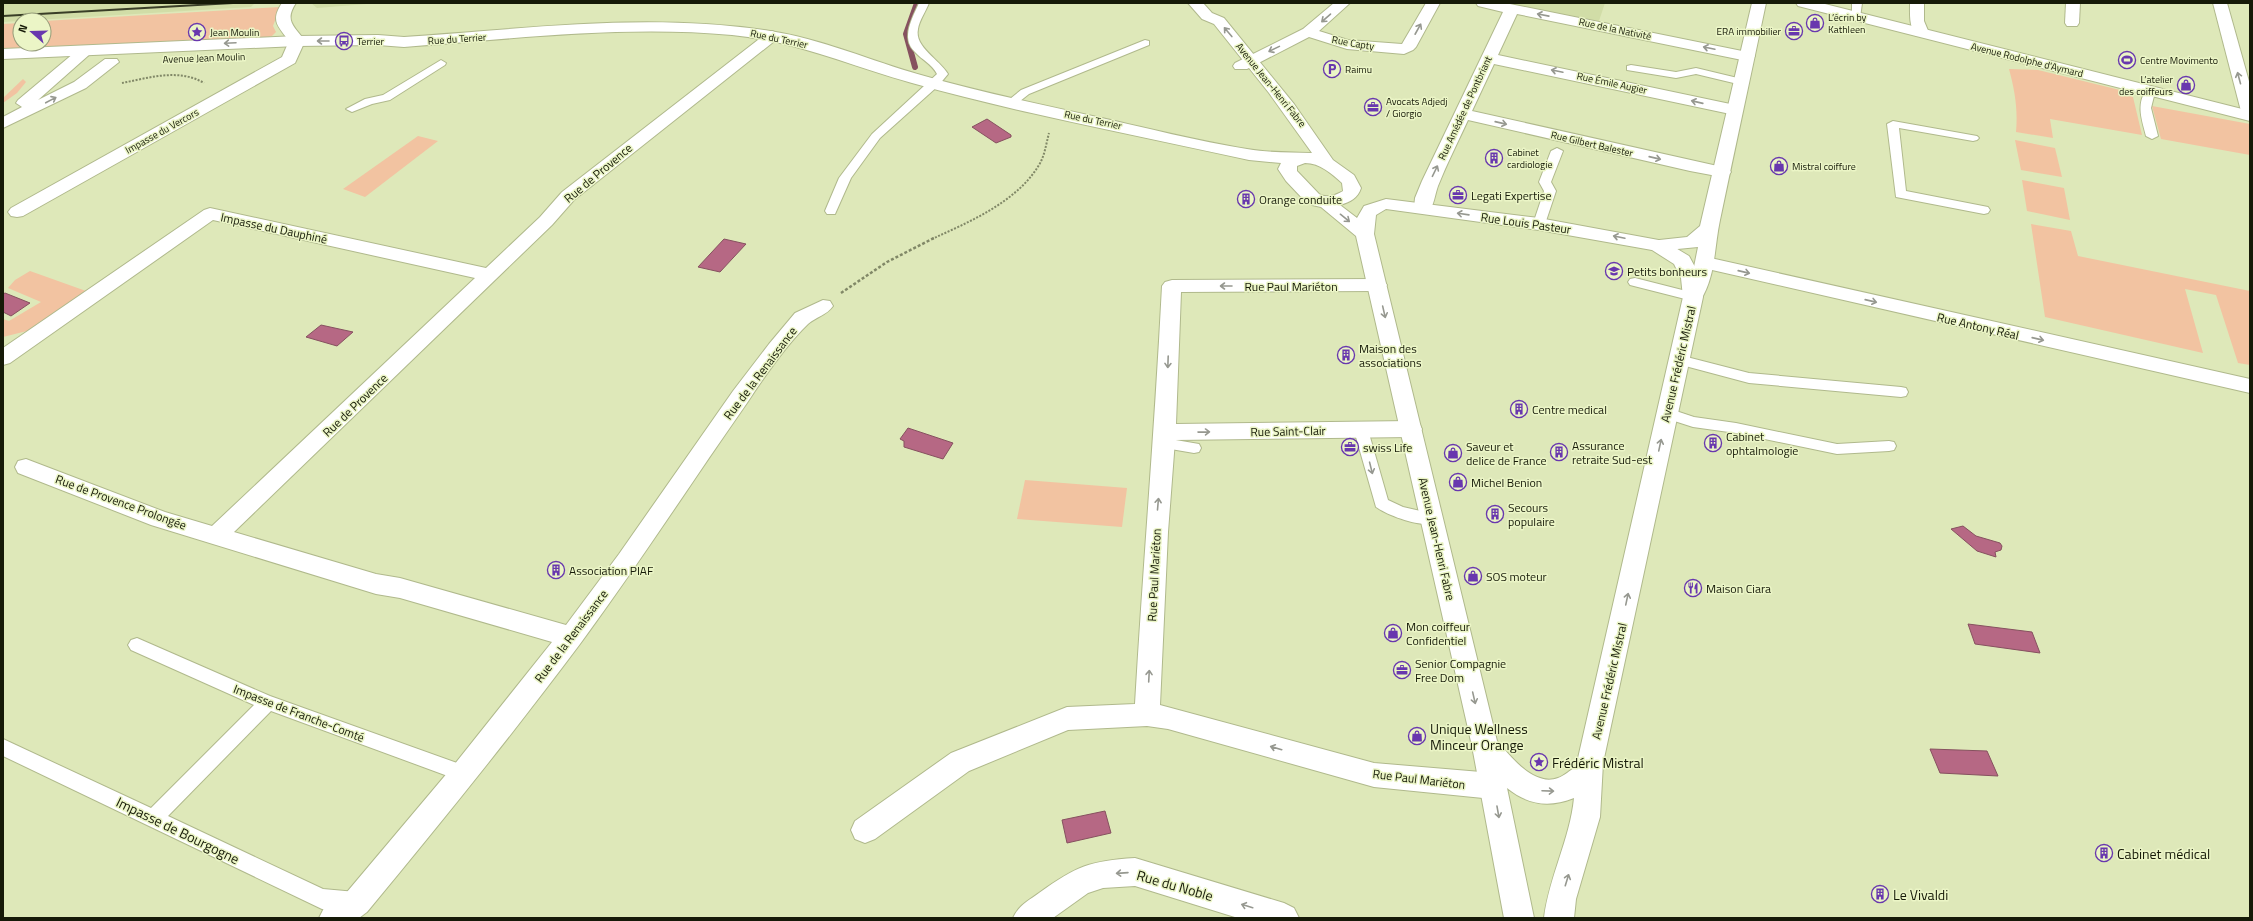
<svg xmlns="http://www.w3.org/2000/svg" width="2253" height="921" font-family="'Titillium Web',sans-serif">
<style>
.built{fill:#d1dda7}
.green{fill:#f2c3a1}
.water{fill:#b66884;stroke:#86515f}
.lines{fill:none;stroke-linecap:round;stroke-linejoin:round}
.stream{stroke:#86515f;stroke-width:6}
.service-casing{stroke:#b0b98c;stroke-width:2}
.minor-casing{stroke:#b0b98c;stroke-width:2}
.tertiary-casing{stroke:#b0b98c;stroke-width:2}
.secondary-casing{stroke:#b0b98c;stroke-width:2}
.path-far1{stroke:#818867;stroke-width:2;stroke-dasharray:2 1.5;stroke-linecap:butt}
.path{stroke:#818867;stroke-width:2.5;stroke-dasharray:3 2;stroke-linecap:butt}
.service{fill:#fff;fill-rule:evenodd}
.minor{fill:#fff;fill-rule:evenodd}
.tertiary{fill:#fff;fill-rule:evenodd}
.secondary{fill:#fff;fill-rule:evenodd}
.rail{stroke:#393e27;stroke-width:2}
.oneway{stroke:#969890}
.labels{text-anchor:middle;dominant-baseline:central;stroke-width:3;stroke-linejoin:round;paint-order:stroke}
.far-poi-label{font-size:10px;fill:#161a08;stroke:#ebf5c6;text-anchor:start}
.far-street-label{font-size:10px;fill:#161a08;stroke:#ebf5c6}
.street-label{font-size:12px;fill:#161a08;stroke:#ebf5c6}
.poi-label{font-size:12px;fill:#161a08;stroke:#ebf5c6;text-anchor:start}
.near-poi-label{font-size:14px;fill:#161a08;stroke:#ebf5c6;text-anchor:start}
.near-street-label{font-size:14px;fill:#161a08;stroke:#ebf5c6}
</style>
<rect width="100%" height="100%" fill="#dee8b9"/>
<!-- built -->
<g class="built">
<polygon points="3,3 255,3 251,7 3,22"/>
<polygon points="311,3 379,3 317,8"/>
<polygon points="1504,3 1605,3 1599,21"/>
</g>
<!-- green -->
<g class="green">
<polygon points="280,7 273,26 276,32 272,36 266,38 3,50 3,24 20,23 20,44 44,44 44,21"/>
<path d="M2009,69L2038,70L2124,91L2133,97L2142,135L2050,119L2053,138L2016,132C2018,110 2015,91 2009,69Z"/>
<polygon points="23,79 26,82 17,93 3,103 3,98"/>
<polygon points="2152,106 2250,124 2250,155 2161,139"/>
<polygon points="418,136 438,141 365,197 343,189"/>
<polygon points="2015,140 2055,148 2062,177 2021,170"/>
<polygon points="2022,180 2064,188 2070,220 2027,211"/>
<polygon points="2031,224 2071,231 2078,256 2250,291 2250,365 2238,363 2216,295 2185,289 2203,353 2045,317"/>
<polygon points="30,271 86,291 27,331 3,337 3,319 9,321 41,302 8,288 15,280"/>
<polygon points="1025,480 1127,488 1122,527 1017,519"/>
</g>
<!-- water -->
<g class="water">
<polygon points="987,119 1011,135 1011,137 996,143 972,127"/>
<polygon points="724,239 746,244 720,272 698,267"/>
<polygon points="5,293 30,303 11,316 3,312 3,294"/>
<polygon points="321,325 353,332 337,346 306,337"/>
<polygon points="908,428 953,443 943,459 904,447 904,441 900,439"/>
<polygon points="1963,526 1976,536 2000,543 2002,546 2001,550 1995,552 1996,557 1977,551 1951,529"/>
<polygon points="1968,624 2032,632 2040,653 1975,644"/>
<polygon points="1930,749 1987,751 1998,776 1940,773"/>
<polygon points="1105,811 1111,833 1067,843 1062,820"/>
</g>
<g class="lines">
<!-- stream -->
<polyline class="stream" points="915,67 906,34 917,3"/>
<!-- service casing -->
<g class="service-casing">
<g id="service">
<path d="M919,3H929C926,11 919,21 918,29C914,47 940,60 948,74L938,86L880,138L851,178L835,214H827L825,211L839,178L872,134L937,74C932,64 922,60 915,52C900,38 913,17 919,3Z"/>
<polygon points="1852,3 1862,3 1860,18 1852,18"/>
<polygon points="1145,40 1149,41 1149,45 1029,94 1015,105 1007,105 1005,103 1021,90"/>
<polygon points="441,60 446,63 445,65 390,100 372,104 352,112 346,109 365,99 383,95"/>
<polygon points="1631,65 1676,72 1696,68 1746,80 1747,82 1742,85 1696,74 1676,78 1627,70 1627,66"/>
<path d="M2150,89L2155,92L2151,108L2158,136L2152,139L2146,136C2142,120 2136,105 2146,90Z"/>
<polygon points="1893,121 1977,136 1979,138 1977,140 1973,141 1899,128 1906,191 1988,207 1990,210 1988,213 1984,214 1896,197 1887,124"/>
<polygon points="1557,148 1563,151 1551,182 1556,191 1545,224 1539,228 1533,224 1544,191 1539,182 1551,151"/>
<polygon points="1635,278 1698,294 1700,297 1693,301 1630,285 1628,282 1630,279"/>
<polygon points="1679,355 1749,373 1901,387 1906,388 1908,392 1906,396 1901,397 1749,383 1674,363 1672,360 1674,357"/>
<polygon points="1667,408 1694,417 1736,423 1837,444 1889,441 1894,442 1896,446 1894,450 1889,451 1837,454 1736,433 1693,427 1662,417 1660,413 1662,409"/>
<path d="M1361,425L1366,426L1368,430L1388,500L1403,507L1438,515L1440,519L1438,523C1421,528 1389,516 1376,507L1354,430L1356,426Z"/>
<polygon points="1164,438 1199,444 1201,448 1199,452 1194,453 1159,447 1157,443 1159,439"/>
<polygon points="137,638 270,696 471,768 473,774 471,780 464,782 271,711 168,816 323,889 356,892 363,895 366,902 363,909 356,912 322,909 3,756 3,739 151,808 254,705 131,650 128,645 131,640"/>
</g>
</g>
<!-- minor casing -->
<g class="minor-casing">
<g id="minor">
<path d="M282,3H296C284,21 294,26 305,41L295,63L23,216L17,217L11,216L8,212L11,208L282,57L289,41C278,26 270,21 282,3Z"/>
<polygon points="1334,3 1350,3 1319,31 1348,40 1402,44 1426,3 1440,3 1416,47 1413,50 1404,54 1347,49 1309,37 1247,69 1235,69 1233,66 1235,63 1303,29"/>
<path d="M1476,3H1505L1752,53L1755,56L1752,59L1747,61L1517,14L1498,55L1735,105L1741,107L1743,110L1741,113L1735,115L1494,64L1472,111L1722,167L1728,168L1731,172L1728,176L1722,177L1690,171L1468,120C1458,142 1447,163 1438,186C1435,194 1434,205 1429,212L1423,213L1417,212L1414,208L1415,198L1422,181L1503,12L1478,6Z"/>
<path d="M1910,3H1924V21L1929,33L1926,36H1916C1909,26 1910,15 1910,3Z"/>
<polygon points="2066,3 2080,3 2079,23 2077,26 2067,26 2065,23"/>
<polygon points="2213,3 2227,3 2250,85 2250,120 2244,118 2242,115"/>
<path d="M772,31L777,33L780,36L777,39L574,200L552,225L234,532L376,574L400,578L566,625L619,554L733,391L769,344L795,313L823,300L830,301L833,306C827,315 816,317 808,324C786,345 764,377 747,403C691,483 638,565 580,644C512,735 440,824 367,912L359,918H319L324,908L347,892L454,765L552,642L400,598L376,594L151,525L18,473L15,467L18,461L26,459L165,512L212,526L475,278L213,220L10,363L3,365V348L204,210L210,208L486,268L540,217L562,192L767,33Z"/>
<polygon points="85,46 90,48 93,51 90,54 38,100 74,82 105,59 117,59 119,62 86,88 3,128 3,117 22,107 16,103 18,100 80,48"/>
<polygon points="1706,257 2250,379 2250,393 1699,267 1697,263 1699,259"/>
<path d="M1377,279L1384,281L1387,285L1384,289L1377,291L1181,292L1176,424L1411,421L1419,423L1422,429L1419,435L1411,437L1175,440L1168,532L1160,705L1374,763L1493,773L1503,777L1507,786L1503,795L1493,799L1374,787L1168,729L1147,726L1068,730L969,771L875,839L865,843L855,839L851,830L855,821L951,753L1067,707L1135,704C1143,565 1155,426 1162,286L1165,282L1172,280Z"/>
<path d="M1135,858L1284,903L1294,908L1299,918H1238L1135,886L1103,888L1088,893L1053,918H1013C1019,905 1028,901 1039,893C1077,866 1089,861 1135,858Z"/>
</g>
</g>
<!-- tertiary casing -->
<g class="tertiary-casing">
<g id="tertiary">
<path d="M1752,3H1766C1751,75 1735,147 1720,220C1714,248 1716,276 1700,301L1693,303L1686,301L1683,297L1693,272L1698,247L1657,251L1650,249L1648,245L1650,241L1687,237L1700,226Z"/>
<polygon points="1796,3 1821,3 2250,111 2250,121 1798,6"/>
</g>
</g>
<!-- secondary casing -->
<g class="secondary-casing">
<path id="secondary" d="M1188,3H1203L1212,13L1224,18L1294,104L1333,160L1354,175L1361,188C1358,198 1350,202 1340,205L1357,218L1364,206L1386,199L1539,218L1664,241L1689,256L1701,278L1703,297L1603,763L1600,817L1576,899L1574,918H1544C1549,877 1570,839 1574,798C1549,808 1528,805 1507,788L1534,918H1504L1472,746L1356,236L1321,207L1312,205L1304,200L1286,181L1278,169L1281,163L1249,160C1136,135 1023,114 912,83C851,66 795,41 732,35C623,25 513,39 404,47L378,45L297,46L3,59V49L297,36L378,35L404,37C526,29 648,12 770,31C822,39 871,61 921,75C979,92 1039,104 1097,117C1147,128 1197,141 1247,149C1269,153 1291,152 1312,153L1269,93L1214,24L1202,19ZM1305,163C1320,163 1332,174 1342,183L1343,191C1336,195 1327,199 1319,194L1297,171V166ZM1386,209L1539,230L1652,250L1674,264L1681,278L1683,297L1576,767C1570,770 1564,776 1558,778C1534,787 1511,757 1497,741L1374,234L1376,215Z"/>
</g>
<!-- path-far1 -->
<g class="path-far1">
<path d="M122,83C148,78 179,68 204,83"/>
<path d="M932,239C969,222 1017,202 1039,165C1045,155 1046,144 1049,133"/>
</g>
<!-- path -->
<polyline class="path" points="841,293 887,262 934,238"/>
<!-- service -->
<use href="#service" class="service"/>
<!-- minor -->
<use href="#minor" class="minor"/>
<!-- tertiary -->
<use href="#tertiary" class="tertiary"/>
<!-- secondary -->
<use href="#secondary" class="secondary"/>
<!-- rail -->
<polyline class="rail" points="3,16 233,3"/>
</g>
<!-- one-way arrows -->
<defs><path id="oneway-shaft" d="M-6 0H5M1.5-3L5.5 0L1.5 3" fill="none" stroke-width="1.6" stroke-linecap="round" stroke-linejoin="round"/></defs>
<g class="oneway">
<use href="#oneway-shaft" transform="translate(1543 15) rotate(-169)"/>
<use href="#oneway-shaft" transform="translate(1326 18) rotate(139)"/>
<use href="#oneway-shaft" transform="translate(1418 29) rotate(-61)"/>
<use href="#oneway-shaft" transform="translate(1228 32) rotate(-130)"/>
<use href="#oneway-shaft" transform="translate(323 41) rotate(-180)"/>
<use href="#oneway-shaft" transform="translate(230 43) rotate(177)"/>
<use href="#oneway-shaft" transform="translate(1709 48) rotate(-168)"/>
<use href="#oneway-shaft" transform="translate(1274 49) rotate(154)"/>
<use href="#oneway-shaft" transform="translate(1557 71) rotate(-168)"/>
<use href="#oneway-shaft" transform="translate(2239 78) rotate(-105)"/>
<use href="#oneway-shaft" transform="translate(51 100) rotate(-28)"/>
<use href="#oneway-shaft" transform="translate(1697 102) rotate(-167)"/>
<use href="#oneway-shaft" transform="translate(1501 123) rotate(13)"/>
<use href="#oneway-shaft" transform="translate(1655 158) rotate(13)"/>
<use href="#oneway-shaft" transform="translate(1435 171) rotate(-64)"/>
<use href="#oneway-shaft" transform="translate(1463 214) rotate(-172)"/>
<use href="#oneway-shaft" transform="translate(1345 218) rotate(39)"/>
<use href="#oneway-shaft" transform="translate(1619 237) rotate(-168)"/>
<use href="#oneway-shaft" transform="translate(1744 272) rotate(13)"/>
<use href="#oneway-shaft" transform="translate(1226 286) rotate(180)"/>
<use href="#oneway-shaft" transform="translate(1871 301) rotate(13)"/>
<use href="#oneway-shaft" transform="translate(1384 312) rotate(77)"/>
<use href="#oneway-shaft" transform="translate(2038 339) rotate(13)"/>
<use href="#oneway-shaft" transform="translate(1168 362) rotate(92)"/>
<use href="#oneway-shaft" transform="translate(1204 432) rotate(-1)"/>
<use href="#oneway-shaft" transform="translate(1660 445) rotate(-78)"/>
<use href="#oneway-shaft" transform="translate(1371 468) rotate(76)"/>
<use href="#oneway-shaft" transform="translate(1158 504) rotate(-85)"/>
<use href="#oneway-shaft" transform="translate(1627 599) rotate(-78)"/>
<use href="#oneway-shaft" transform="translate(1149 676) rotate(-87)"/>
<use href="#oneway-shaft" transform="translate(1474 698) rotate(77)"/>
<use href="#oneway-shaft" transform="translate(1276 748) rotate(-164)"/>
<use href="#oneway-shaft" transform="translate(1548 791) rotate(2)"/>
<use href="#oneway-shaft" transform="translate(1498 812) rotate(80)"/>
<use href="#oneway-shaft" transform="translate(1122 873) rotate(176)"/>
<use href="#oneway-shaft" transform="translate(1567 880) rotate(-73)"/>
<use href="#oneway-shaft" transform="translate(1247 906) rotate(-163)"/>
</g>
<!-- icons -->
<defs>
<g id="shop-ring" transform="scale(0.9)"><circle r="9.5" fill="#ebf5c6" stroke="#6837ae" stroke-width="1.5"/><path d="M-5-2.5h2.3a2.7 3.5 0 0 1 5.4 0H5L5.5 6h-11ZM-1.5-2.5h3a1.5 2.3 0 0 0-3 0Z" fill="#6837ae"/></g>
<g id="office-ring" transform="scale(0.9)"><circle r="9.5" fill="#ebf5c6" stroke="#6837ae" stroke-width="1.5"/><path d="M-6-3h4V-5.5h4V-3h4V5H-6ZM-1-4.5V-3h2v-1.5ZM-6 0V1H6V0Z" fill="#6837ae"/></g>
<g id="sight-ring" transform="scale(0.9)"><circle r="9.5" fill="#ebf5c6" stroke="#6837ae" stroke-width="1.5"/><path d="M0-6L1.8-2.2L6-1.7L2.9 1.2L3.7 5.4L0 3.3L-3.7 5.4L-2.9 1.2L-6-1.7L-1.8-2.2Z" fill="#6837ae"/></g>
<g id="bus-ring" transform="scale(0.9)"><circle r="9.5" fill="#ebf5c6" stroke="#6837ae" stroke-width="1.5"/><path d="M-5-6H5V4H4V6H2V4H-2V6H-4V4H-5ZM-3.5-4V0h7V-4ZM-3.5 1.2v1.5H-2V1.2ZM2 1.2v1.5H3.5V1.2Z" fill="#6837ae"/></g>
<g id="stadium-ring" transform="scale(0.9)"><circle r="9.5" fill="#ebf5c6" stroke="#6837ae" stroke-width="1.5"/><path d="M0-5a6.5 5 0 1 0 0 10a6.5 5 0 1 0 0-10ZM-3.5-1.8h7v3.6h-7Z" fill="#6837ae"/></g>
<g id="parking-ring" transform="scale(0.9)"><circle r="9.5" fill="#ebf5c6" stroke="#6837ae" stroke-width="1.5"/><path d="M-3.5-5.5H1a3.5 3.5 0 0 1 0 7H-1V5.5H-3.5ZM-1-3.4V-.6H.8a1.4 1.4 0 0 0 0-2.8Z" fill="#6837ae"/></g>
<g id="building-ring" transform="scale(0.9)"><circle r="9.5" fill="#ebf5c6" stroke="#6837ae" stroke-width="1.5"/><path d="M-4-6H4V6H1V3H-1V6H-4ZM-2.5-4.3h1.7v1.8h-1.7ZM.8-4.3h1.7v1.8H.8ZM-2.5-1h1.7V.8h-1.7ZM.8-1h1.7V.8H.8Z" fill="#6837ae"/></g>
<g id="school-ring" transform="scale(0.9)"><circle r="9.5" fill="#ebf5c6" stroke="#6837ae" stroke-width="1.5"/><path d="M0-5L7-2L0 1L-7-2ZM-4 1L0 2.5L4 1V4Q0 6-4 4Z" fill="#6837ae"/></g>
<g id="restaurant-ring" transform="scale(0.9)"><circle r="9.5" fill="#ebf5c6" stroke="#6837ae" stroke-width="1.5"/><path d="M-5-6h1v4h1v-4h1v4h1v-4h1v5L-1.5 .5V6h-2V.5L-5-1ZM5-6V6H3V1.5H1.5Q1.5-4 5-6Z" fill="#6837ae"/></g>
</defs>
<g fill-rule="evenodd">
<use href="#shop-ring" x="1815" y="23"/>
<use href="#office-ring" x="1794" y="31"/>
<use href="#sight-ring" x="197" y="32"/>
<use href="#bus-ring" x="344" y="41"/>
<use href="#stadium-ring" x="2127" y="60"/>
<use href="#parking-ring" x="1332" y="69"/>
<use href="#shop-ring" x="2186" y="85"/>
<use href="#office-ring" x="1373" y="107"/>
<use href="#building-ring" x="1494" y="158"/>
<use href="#shop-ring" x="1779" y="166"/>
<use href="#office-ring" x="1458" y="195"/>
<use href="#building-ring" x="1246" y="199"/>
<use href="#school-ring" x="1614" y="271"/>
<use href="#building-ring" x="1346" y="355"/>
<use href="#building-ring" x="1519" y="409"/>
<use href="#building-ring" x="1713" y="443"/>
<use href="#office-ring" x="1350" y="447"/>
<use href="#building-ring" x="1559" y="452"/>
<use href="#shop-ring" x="1453" y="453"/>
<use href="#shop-ring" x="1458" y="482"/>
<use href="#building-ring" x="1495" y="514"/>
<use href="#building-ring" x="556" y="570"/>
<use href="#shop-ring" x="1473" y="576"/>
<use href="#restaurant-ring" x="1693" y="588"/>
<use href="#shop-ring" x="1393" y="633"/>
<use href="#office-ring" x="1402" y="670"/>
<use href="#shop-ring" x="1417" y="736"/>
<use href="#sight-ring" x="1539" y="762"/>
<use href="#building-ring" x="2104" y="853"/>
<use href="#building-ring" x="1880" y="894"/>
</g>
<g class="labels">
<!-- far-poi labels -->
<g class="far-poi-label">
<text x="1828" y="17">L’écrin by<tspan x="1828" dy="12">Kathleen</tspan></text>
<text x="1781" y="31" text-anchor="end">ERA immobilier</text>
<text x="210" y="32">Jean Moulin</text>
<text x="357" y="41">Terrier</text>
<text x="2140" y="60">Centre Movimento</text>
<text x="1345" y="69">Raimu</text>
<text x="2173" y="79" text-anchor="end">L’atelier<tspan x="2173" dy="12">des coiffeurs</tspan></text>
<text x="1386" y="101">Avocats Adjedj<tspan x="1386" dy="12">/ Giorgio</tspan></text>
<text x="1507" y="152">Cabinet<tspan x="1507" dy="12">cardiologie</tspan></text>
<text x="1792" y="166">Mistral coiffure</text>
</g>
<!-- far-street labels -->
<g class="far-street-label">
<text transform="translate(1615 29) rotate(12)">Rue de la Nativité</text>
<text transform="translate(457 39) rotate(-4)">Rue du Terrier</text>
<text transform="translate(779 39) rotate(12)">Rue du Terrier</text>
<text transform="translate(1353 43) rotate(10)">Rue Capty</text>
<text transform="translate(204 58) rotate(-2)">Avenue Jean Moulin</text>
<text transform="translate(2027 60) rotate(14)">Avenue Rodolphe d'Aymard</text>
<text transform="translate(1612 83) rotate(12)">Rue Émile Augier</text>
<text transform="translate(1271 85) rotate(51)">Avenue Jean-Henri Fabre</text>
<text transform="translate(1465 108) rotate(-65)">Rue Amédée de Pontbriant</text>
<text transform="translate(1093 120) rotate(12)">Rue du Terrier</text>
<text transform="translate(162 131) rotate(-29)">Impasse du Vercors</text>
<text transform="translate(1592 144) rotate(13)">Rue Gilbert Balester</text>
</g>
<!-- street labels -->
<g class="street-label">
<text transform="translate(598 173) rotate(-40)">Rue de Provence</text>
<text transform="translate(1526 223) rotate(8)">Rue Louis Pasteur</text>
<text transform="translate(274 228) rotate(12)">Impasse du Dauphiné</text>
<text x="1291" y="286">Rue Paul Mariéton</text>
<text transform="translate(1978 326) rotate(13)">Rue Antony Réal</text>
<text transform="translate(1678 364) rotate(-77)">Avenue Frédéric Mistral</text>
<text transform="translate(760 373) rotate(-53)">Rue de la Renaissance</text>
<text transform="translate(355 405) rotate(-44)">Rue de Provence</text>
<text transform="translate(1288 431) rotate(-1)">Rue Saint-Clair</text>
<text transform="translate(121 502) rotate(20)">Rue de Provence Prolongée</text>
<text transform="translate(1437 539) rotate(77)">Avenue Jean-Henri Fabre</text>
<text transform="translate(1154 575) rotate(-87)">Rue Paul Mariéton</text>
<text transform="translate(571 636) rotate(-53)">Rue de la Renaissance</text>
<text transform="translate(1609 681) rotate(-77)">Avenue Frédéric Mistral</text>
<text transform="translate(299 713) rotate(21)">Impasse de Franche-Comté</text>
<text transform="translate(1419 779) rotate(7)">Rue Paul Mariéton</text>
</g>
<!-- poi labels -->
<g class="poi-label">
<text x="1471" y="195">Legati Expertise</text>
<text x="1259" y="199">Orange conduite</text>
<text x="1627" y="271">Petits bonheurs</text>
<text x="1359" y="348">Maison des<tspan x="1359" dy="14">associations</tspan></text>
<text x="1532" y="409">Centre medical</text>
<text x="1726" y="436">Cabinet<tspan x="1726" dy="14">ophtalmologie</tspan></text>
<text x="1572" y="445">Assurance<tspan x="1572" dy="14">retraite Sud-est</tspan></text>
<text x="1466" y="446">Saveur et<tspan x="1466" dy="14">delice de France</tspan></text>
<text x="1363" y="447">swiss Life</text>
<text x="1471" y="482">Michel Benion</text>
<text x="1508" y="507">Secours<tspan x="1508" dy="14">populaire</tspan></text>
<text x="569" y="570">Association PIAF</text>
<text x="1486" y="576">SOS moteur</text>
<text x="1706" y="588">Maison Ciara</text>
<text x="1406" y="626">Mon coiffeur<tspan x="1406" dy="14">Confidentiel</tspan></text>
<text x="1415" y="663">Senior Compagnie<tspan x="1415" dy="14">Free Dom</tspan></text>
</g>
<!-- near-poi labels -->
<g class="near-poi-label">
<text x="1430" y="728">Unique Wellness<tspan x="1430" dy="16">Minceur Orange</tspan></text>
<text x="1552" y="762">Frédéric Mistral</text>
<text x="2117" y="853">Cabinet médical</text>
<text x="1893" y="894">Le Vivaldi</text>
</g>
<!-- near-street labels -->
<g class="near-street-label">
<text transform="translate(178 830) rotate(26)">Impasse de Bourgogne</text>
<text transform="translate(1175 885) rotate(16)">Rue du Noble</text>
</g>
</g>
<!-- border -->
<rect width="2253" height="921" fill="none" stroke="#161a08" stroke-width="8"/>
<!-- north arrow -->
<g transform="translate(32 32) rotate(290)"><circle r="19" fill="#ebf5c6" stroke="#969d7a"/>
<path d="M0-3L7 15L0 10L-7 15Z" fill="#6837ae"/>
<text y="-6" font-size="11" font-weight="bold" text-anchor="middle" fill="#161a08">N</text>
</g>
</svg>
